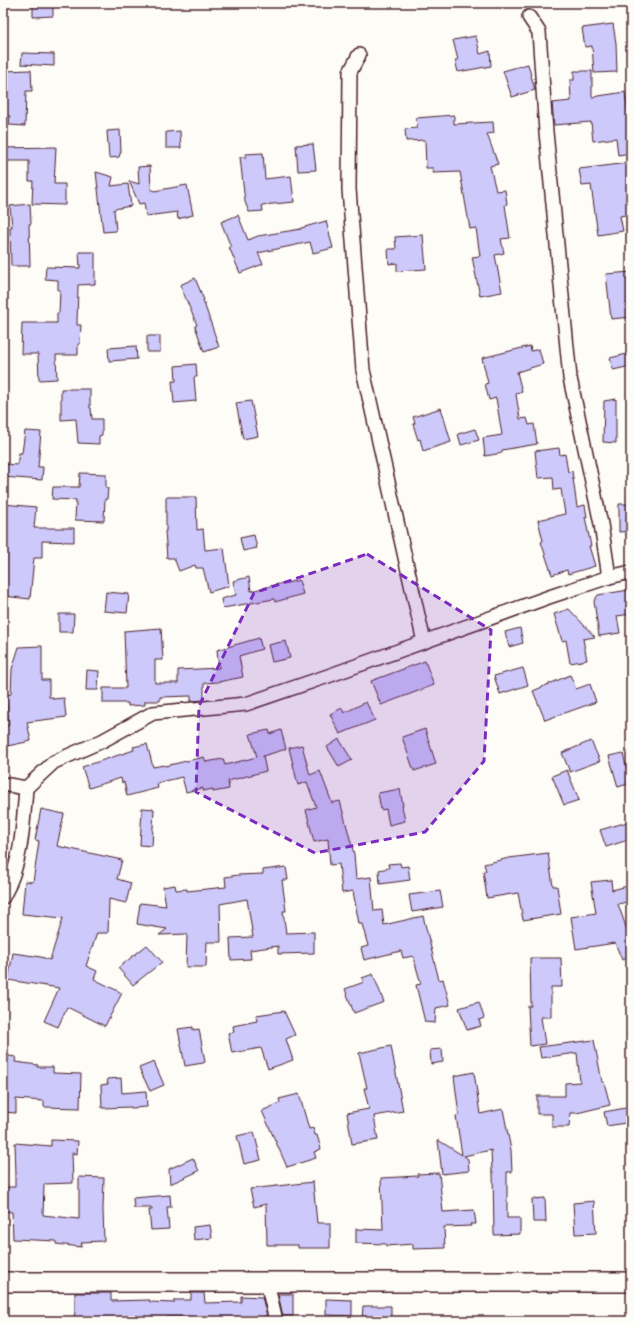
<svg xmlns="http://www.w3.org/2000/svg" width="634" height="1324" font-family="'Architects Daughter',sans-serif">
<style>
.building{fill:#cdc9fb;stroke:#4a1f2b}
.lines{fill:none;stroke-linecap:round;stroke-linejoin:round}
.street-casing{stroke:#4a1f2b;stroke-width:16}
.secondary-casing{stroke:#4a1f2b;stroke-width:22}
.street{stroke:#fdfcf7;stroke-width:13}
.secondary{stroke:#fdfcf7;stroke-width:19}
.marked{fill:#7b2cbf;fill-opacity:0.2;stroke:#7b2cbf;stroke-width:3;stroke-dasharray:8 5;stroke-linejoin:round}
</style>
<rect width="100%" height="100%" fill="#fdfcf7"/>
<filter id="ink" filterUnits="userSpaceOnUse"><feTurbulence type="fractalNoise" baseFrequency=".025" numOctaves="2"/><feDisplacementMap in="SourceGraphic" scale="8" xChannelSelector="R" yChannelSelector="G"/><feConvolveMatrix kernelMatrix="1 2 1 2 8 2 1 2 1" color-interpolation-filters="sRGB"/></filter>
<g filter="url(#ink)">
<!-- building -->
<g class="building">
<polygon points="33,4 53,4 53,16 33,17"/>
<polygon points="613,24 616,43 617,72 594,73 592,46 585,47 582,28"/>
<polygon points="476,36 480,54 490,51 491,66 458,72 455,60 458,60 453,40"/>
<polygon points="22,53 54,54 54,66 21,64"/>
<polygon points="528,64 535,90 512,97 503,71"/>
<polygon points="31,70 32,91 26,91 25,126 9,125 10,116 5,116 6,92 4,92 3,71"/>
<polygon points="574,71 592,71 592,97 625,92 630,125 627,126 631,153 618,155 616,138 593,141 591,122 554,125 552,103 571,101 570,80 574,80"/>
<polygon points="454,115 454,124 493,122 494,133 487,134 498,164 490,166 496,191 505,190 507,204 505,205 510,238 501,239 504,253 495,255 502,292 480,296 472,257 480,256 476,228 470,229 460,172 433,173 433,168 426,168 425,140 406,141 405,129 417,128 416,118"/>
<polygon points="120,130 121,151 119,157 109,158 107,131"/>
<polygon points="180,131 181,148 166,148 166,132"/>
<polygon points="313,144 316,170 298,171 296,145"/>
<polygon points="56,147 54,184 65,184 65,205 32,204 33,181 29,181 29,161 3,161 3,148"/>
<polygon points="263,153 265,179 291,176 294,202 262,205 263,211 249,212 245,202 240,157 246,157 246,154"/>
<polygon points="629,163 631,189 628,190 631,214 620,216 623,231 598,235 591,185 582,186 579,169"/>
<polygon points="150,166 151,190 154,190 154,191 187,185 193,215 178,219 177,212 146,216 144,203 139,204 129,181 139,184 138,167"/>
<polygon points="96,172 113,177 111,186 128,184 131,206 114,209 116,231 103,232"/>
<polygon points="30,204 31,224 29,224 30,266 11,266 10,227 12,227 10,206"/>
<polygon points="238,215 248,240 258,236 301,229 301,228 326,221 333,248 313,253 310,242 258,253 263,264 240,273 229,247 231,247 221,222"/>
<polygon points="423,235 426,269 397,271 397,263 389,264 388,249 396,249 395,237"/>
<polygon points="79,252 95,252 95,284 78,285 77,325 81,325 80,344 78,344 78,355 56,355 57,379 39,380 38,354 21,354 22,323 57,323 57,313 59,313 60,290 58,290 58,280 45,279 46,267 80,268"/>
<polygon points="631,272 631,317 611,319 606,274"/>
<polygon points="195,278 204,300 203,300 219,347 204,352 195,326 197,325 180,285"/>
<rect x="147" y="336" width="13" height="16"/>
<polygon points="136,346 137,359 109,361 108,348"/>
<polygon points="530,346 531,351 539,349 543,364 517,372 522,392 516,394 520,419 527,418 529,425 534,424 537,444 502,450 502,453 485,456 483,438 502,435 496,398 489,400 485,384 488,383 482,358"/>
<polygon points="631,353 631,366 613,370 610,358"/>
<polygon points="196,364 197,377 194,377 196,401 174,403 172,381 176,381 175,366"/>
<polygon points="61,389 90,389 90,408 91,408 92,419 102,419 102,435 99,436 99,444 78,443 76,419 61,420"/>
<polygon points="616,399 616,443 603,442 604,401"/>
<polygon points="251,401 258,436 243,439 236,403"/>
<polygon points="441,408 451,442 423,451 420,439 418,440 413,424 415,423 413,417"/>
<polygon points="475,429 479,440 461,445 458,434"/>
<polygon points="25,431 41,432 38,467 43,467 42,480 3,477 4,464 17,465 19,453 22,453"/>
<polygon points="559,448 560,455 565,454 568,472 572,471 577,507 585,505 587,517 585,517 591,546 589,546 595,566 568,574 567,570 552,575 541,542 543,541 538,520 565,514 561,489 554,490 553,477 538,478 535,451"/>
<polygon points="80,473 106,474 106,488 108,488 107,499 105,499 104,521 75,520 76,500 52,499 53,487 79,487"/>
<polygon points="166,497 196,497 197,530 203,529 205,550 224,548 229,586 209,592 203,568 196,568 195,565 179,571 174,558 167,558 165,531 166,531"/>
<polygon points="3,504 36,507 34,528 74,528 74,542 42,541 42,558 34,558 30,599 3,596"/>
<polygon points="619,504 631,504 631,531 619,532"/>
<polygon points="254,535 257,548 243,551 240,538"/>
<polygon points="249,577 251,591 283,583 283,584 299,580 303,594 275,602 274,599 223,608 221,599 236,595 233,581"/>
<polygon points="629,590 631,599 631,614 617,616 620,633 599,636 594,601 598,595"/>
<polygon points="106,592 129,594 127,613 104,611"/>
<polygon points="569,609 595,637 583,639 587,660 570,663 566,640 562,641 554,614"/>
<polygon points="59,614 74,614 73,632 59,632"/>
<polygon points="161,628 163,660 155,660 155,683 178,683 178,670 219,668 217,650 259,638 262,649 239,656 243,677 218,682 204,683 204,700 191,701 191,696 160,697 160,701 145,701 145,705 128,706 128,703 103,703 103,688 126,688 124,631"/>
<polygon points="520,628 523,643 509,647 505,632"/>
<polygon points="286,641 290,658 272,662 268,645"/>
<polygon points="42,646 42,680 49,680 49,697 53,697 53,699 64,698 66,717 27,722 31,741 3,747 3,727 9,725 6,695 11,694 12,669 19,647"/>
<polygon points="425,661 434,685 381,705 371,681"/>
<polygon points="523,668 528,685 500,694 494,676"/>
<polygon points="87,670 99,671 98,690 86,690"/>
<polygon points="570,675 576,689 590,684 596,702 545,720 533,691"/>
<polygon points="366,702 375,720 340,734 330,714 342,708 344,713"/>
<polygon points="425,729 436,764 414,771 402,737"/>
<polygon points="269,730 270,734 281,730 286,749 263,756 266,771 228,781 229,789 213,792 213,789 203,791 203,788 186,792 182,777 157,783 158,788 127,796 124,782 122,783 121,778 89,788 82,767 134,750 133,747 147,744 153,767 164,765 165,766 204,757 206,762 223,759 225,765 257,757 250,734"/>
<polygon points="339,739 352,760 339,767 327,747"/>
<polygon points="591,741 600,761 570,772 562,753"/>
<polygon points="302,745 310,775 320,771 332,803 340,801 354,854 356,879 371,877 374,911 382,910 384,925 423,916 439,980 443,979 450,1005 436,1008 435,1023 425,1022 416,985 421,984 413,956 403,958 401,951 364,960 361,948 368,946 362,924 359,924 353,891 342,893 339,864 330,865 328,839 314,842 306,810 316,807 307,782 298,785 289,748"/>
<polygon points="623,753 627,770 628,769 631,779 631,783 618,787 609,756"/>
<polygon points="567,770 579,800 564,805 552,776"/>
<polygon points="400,789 403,806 402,806 405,821 389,825 386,809 381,810 378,793"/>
<polygon points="142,808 154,809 152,846 140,845"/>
<polygon points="41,809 64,814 57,846 122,860 117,879 131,883 126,903 109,899 108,933 97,933 86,966 97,971 94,979 122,993 105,1026 67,1007 58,1027 44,1021 59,988 8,980 13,953 41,957 50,960 63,918 22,914 25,881 33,882 39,841 35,840"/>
<polygon points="631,821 631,839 606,847 600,830"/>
<polygon points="548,853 553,886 557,886 561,914 523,920 518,893 487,898 483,871 486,871 484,864 509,858"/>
<polygon points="400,863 401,867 408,866 410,880 380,884 379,870 389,868 388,864"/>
<polygon points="286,867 288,880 282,880 286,911 283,911 286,933 314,932 314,953 278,954 278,946 250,950 251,959 231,960 230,938 253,937 247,899 220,904 221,942 207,942 206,967 186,967 187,934 159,935 167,929 137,924 140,903 166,906 163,887 175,885 176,890 187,889 187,891 226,887 225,877 238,875 263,874 263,870"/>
<polygon points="611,880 612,890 631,885 631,901 618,904 631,941 631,956 622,960 615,943 576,949 571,917 596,913 591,882"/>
<polygon points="440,891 443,907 412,912 409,895"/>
<polygon points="147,945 162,962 133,985 118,968"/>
<polygon points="530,958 561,958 562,987 551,987 551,1017 541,1017 545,1044 530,1046 528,1006 531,1006"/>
<polygon points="373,974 384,1002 354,1013 345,989 364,982 362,978"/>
<polygon points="479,1002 484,1018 479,1020 481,1026 467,1030 459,1008"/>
<polygon points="284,1011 295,1035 286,1039 293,1060 268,1069 261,1048 232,1053 228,1033 234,1032 233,1026 257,1021 256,1015"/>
<polygon points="193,1027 193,1030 199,1029 205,1062 203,1063 185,1066 178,1029"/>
<polygon points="594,1040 602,1082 604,1082 610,1105 577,1113 570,1113 569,1127 552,1127 552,1114 537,1114 537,1096 565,1096 565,1083 580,1082 577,1053 541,1058 539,1047"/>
<polygon points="391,1046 403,1111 374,1116 378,1140 352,1144 347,1113 369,1109 364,1088 367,1088 359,1053"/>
<polygon points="442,1049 443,1062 431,1064 430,1050"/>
<polygon points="3,1055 16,1057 15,1062 38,1065 37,1067 53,1067 53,1073 81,1074 80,1108 44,1107 44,1101 16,1099 16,1113 3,1112"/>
<polygon points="154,1062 164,1085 150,1091 139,1068"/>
<polygon points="474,1072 480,1114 503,1109 511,1150 512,1172 507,1172 507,1218 520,1218 520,1234 494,1235 493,1172 492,1172 491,1150 464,1156 468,1159 469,1171 442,1174 438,1140 462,1155 456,1116 459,1115 454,1076"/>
<polygon points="121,1078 122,1093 146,1091 147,1107 131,1108 131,1107 102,1108 101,1085 108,1084 107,1079"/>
<polygon points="299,1094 309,1129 313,1128 315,1135 317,1135 321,1149 314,1152 316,1158 287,1167 262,1111 280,1103 279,1099"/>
<polygon points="631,1107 631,1122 607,1126 604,1112"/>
<polygon points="254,1132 261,1160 244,1164 237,1136"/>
<polygon points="51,1140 78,1141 77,1154 72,1153 73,1183 44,1184 43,1215 79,1219 79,1177 104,1178 103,1209 104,1241 82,1242 81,1247 56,1244 56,1241 13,1239 12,1212 3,1211 3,1187 15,1187 15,1175 16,1175 15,1143 51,1146"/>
<polygon points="193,1158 199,1171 170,1184 169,1169"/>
<polygon points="439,1173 443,1212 474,1210 476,1224 470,1224 471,1226 444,1227 445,1248 413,1249 413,1244 386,1246 386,1244 356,1243 356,1229 383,1230 381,1178 418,1176 417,1174"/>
<polygon points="313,1182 317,1223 330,1223 330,1248 298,1248 298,1245 267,1245 266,1204 254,1207 250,1189"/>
<polygon points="170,1195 171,1207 167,1207 169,1229 151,1230 149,1210 152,1210 152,1208 134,1208 133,1198"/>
<polygon points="545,1198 546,1222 533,1222 532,1199"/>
<polygon points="594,1201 596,1233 575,1234 573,1203"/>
<polygon points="210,1225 212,1238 194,1240 193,1227"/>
<polygon points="75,1293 111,1293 111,1301 150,1300 150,1302 174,1303 174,1300 191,1300 191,1293 204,1293 205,1303 241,1302 241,1296 262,1297 267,1316 264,1316 264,1321 192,1321 192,1317 167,1317 167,1321 73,1321 75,1312"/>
<polygon points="278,1294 293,1294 293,1316 283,1316"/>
<polygon points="326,1299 352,1300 352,1316 326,1315"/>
<polygon points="363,1306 391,1306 391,1321 362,1321"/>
</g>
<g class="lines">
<!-- street casing -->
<g class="street-casing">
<g id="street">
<polyline points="529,17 539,32 546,132 570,378 601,524 609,577"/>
<polyline points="359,55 350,72 349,189 363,370 424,642"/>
<polyline points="3,784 26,788 54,762 102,741 153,713 246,704 328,676 549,597 609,577 631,572"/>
<path d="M3,897C22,863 23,826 26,788"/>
<polyline points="267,1282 276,1321"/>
</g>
</g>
<!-- secondary casing -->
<g class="secondary-casing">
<polyline id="secondary" points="3,1282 631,1282"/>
</g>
<!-- street -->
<use href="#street" class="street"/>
<!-- secondary -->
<use href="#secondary" class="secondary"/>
</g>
</g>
<!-- marked area -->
<path class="marked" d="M367,554L491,630L484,761L425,832L315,853L196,792L199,706L254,593Z"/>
<!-- margin -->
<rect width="634" height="1324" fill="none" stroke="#fdfcf7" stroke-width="16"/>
<rect x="8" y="8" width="618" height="1308" fill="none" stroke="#4a1f2b" stroke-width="1.5" filter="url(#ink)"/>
</svg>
